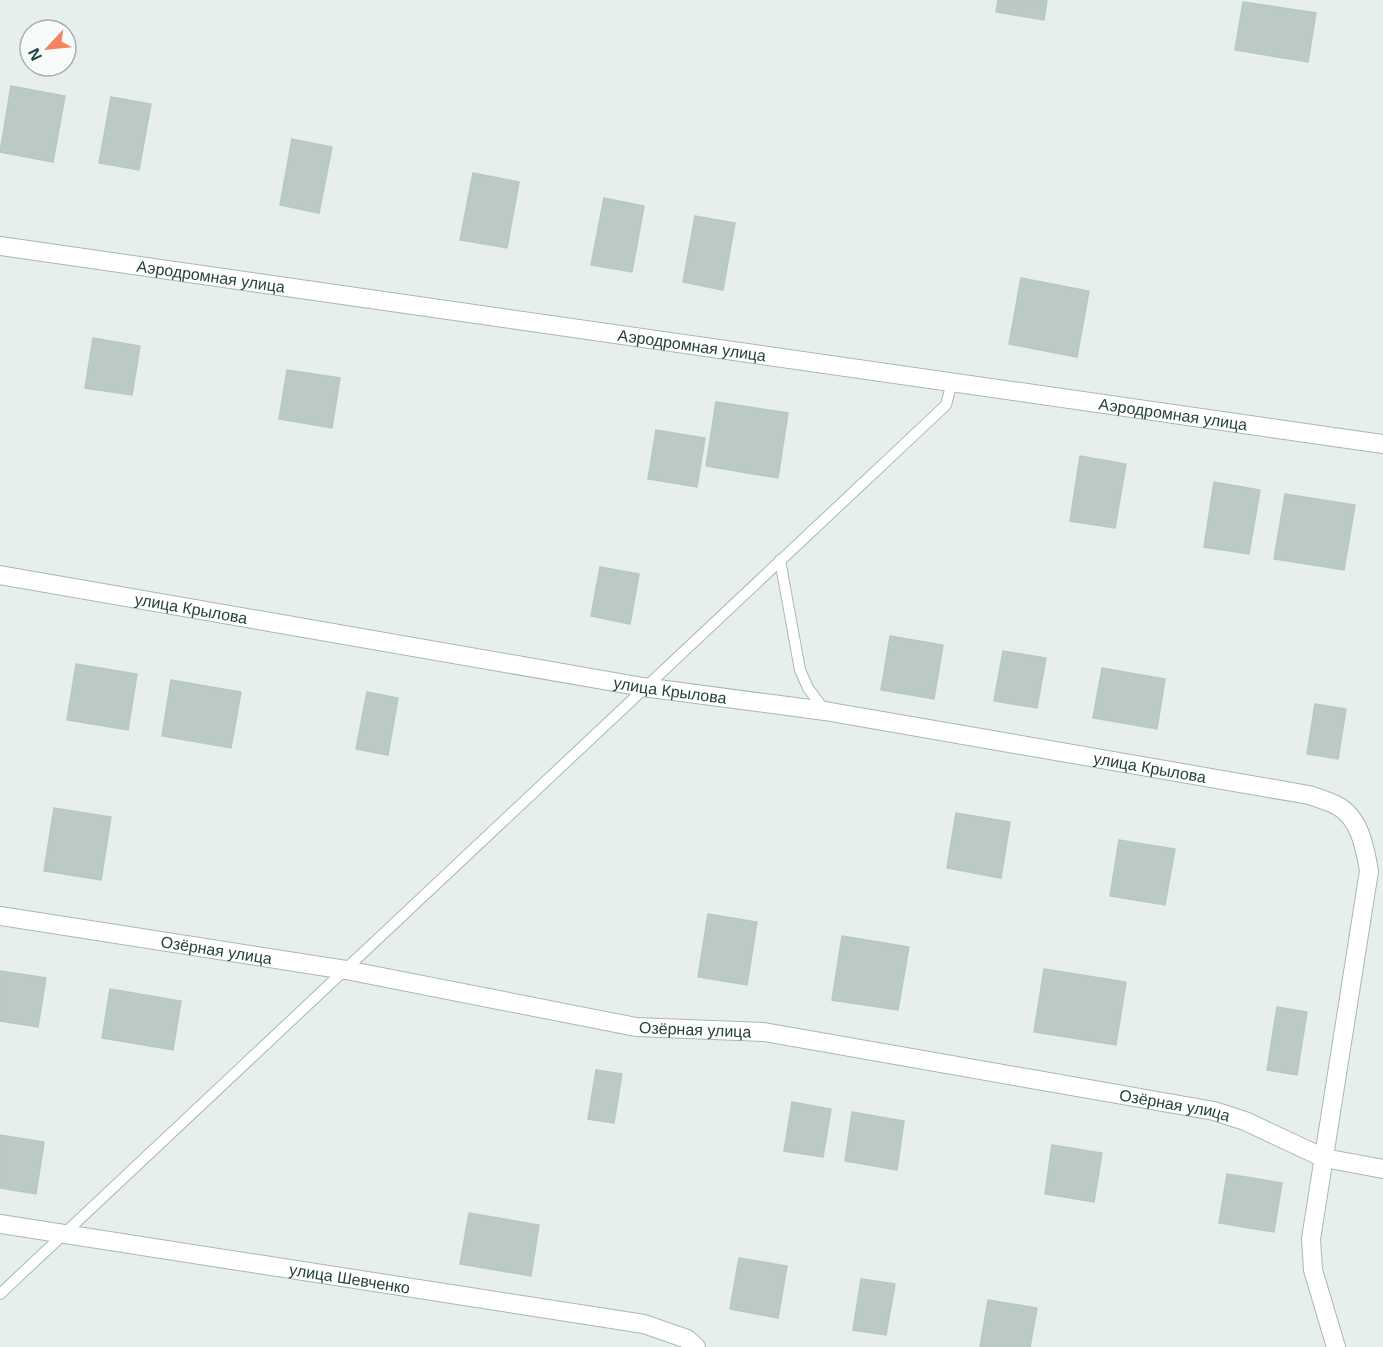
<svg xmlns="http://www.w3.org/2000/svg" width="1383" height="1347" font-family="Helvetica,sans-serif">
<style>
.building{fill:#bbcac4;stroke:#b8c9c2;stroke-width:1.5}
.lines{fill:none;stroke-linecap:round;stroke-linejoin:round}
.lane-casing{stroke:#a8b8b2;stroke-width:12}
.street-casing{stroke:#a8b8b2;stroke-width:20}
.lane{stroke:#fff;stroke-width:10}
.street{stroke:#fff;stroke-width:18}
.labels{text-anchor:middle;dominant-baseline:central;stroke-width:4.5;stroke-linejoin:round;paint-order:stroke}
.street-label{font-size:16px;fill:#24423a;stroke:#f7fbf9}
</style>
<rect width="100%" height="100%" fill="#e6efeb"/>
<!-- building -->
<g class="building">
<polygon points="998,0 1047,0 1044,20 996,12"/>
<polygon points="1243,2 1316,13 1308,62 1235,50"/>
<polygon points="11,86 65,96 53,162 0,152"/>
<polygon points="111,97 151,104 139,170 99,163"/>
<polygon points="292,139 332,147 319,213 280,205"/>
<polygon points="473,173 519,182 507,248 460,240"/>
<polygon points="604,198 644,206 632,272 591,265"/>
<polygon points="695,216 735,223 723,290 683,282"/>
<polygon points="1021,278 1089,291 1077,357 1009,344"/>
<polygon points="93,338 140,346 132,395 85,388"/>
<polygon points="287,370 340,378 332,428 279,419"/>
<polygon points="716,402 788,413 778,478 706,466"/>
<polygon points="656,430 705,438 697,487 648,479"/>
<polygon points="1080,456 1126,464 1115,528 1070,521"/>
<polygon points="1214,482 1260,490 1249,554 1204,547"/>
<polygon points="1285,494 1355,505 1344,570 1274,559"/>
<polygon points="600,567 639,574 630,624 591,616"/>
<polygon points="890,636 943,645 934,699 881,690"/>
<polygon points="1003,651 1046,658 1037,708 994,701"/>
<polygon points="76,664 137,674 128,730 67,720"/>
<polygon points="1102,668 1165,679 1157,729 1093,718"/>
<polygon points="171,680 241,692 231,748 162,736"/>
<polygon points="367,692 398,698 388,755 356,749"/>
<polygon points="1315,704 1346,709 1338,759 1307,754"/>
<polygon points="54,808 111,817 101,880 44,871"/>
<polygon points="956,813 1010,822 1001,878 947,868"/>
<polygon points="1119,840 1175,849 1165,905 1110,896"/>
<polygon points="708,914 757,922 747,985 698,977"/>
<polygon points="842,936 909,947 898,1010 832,1000"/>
<polygon points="1044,969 1126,982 1116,1045 1034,1032"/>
<polygon points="0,971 46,978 38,1027 0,1021"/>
<polygon points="110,989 181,1001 173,1050 102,1038"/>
<polygon points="1277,1007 1307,1012 1297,1075 1267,1070"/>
<polygon points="596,1070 622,1074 614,1123 588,1119"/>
<polygon points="792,1102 831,1109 823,1157 784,1151"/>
<polygon points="852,1112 904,1121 897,1170 845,1161"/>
<polygon points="0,1135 44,1142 36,1194 0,1188"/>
<polygon points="1052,1145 1102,1153 1094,1202 1045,1194"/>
<polygon points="1227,1174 1282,1183 1274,1232 1219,1223"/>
<polygon points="469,1213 539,1225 531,1276 460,1264"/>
<polygon points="739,1258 787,1266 778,1318 730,1309"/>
<polygon points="861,1279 895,1284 886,1335 853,1330"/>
<polygon points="988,1300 1037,1308 1030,1347 980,1347"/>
</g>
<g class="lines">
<!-- lane casing -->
<g class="lane-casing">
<g id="lane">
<polyline points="780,560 800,670 808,688 825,711"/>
<polyline points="0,1294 946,405 952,382"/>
</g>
</g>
<!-- street casing -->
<g class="street-casing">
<g id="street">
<path id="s1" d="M0,246L1383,444"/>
<path id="s2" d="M0,575L643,687L825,711L1309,795C1318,798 1328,801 1336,805C1360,817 1365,848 1369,871L1311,1239L1313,1270L1336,1347"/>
<path id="s3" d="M0,916L346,970L636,1027L764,1032L1214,1111L1245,1121L1324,1158L1383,1169"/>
<path id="s4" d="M0,1224L644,1324L687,1339L696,1347"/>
</g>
</g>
<!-- lane -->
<use href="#lane" class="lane"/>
<!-- street -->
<use href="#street" class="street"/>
</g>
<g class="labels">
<!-- street labels -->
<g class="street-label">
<text stroke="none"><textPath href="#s1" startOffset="213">Аэродромная улица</textPath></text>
<text stroke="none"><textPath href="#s1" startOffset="699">Аэродромная улица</textPath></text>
<text stroke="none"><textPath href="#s1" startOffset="1185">Аэродромная улица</textPath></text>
<text stroke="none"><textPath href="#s2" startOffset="194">улица Крылова</textPath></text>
<text stroke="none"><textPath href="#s2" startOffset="680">улица Крылова</textPath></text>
<text stroke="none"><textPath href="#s2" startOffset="1166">улица Крылова</textPath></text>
<text stroke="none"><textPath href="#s3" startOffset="219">Озёрная улица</textPath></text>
<text stroke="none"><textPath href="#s3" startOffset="705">Озёрная улица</textPath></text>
<text stroke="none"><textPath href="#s3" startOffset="1191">Озёрная улица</textPath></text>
<text stroke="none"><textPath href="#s4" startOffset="354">улица Шевченко</textPath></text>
</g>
</g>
<!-- north arrow -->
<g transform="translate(48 48) rotate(244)"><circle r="28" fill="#f7fbf9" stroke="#a3b1ad" stroke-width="1.5"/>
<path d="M0-4.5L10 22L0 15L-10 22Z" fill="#f4845f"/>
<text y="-9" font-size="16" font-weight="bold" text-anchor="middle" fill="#24423a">N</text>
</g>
</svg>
